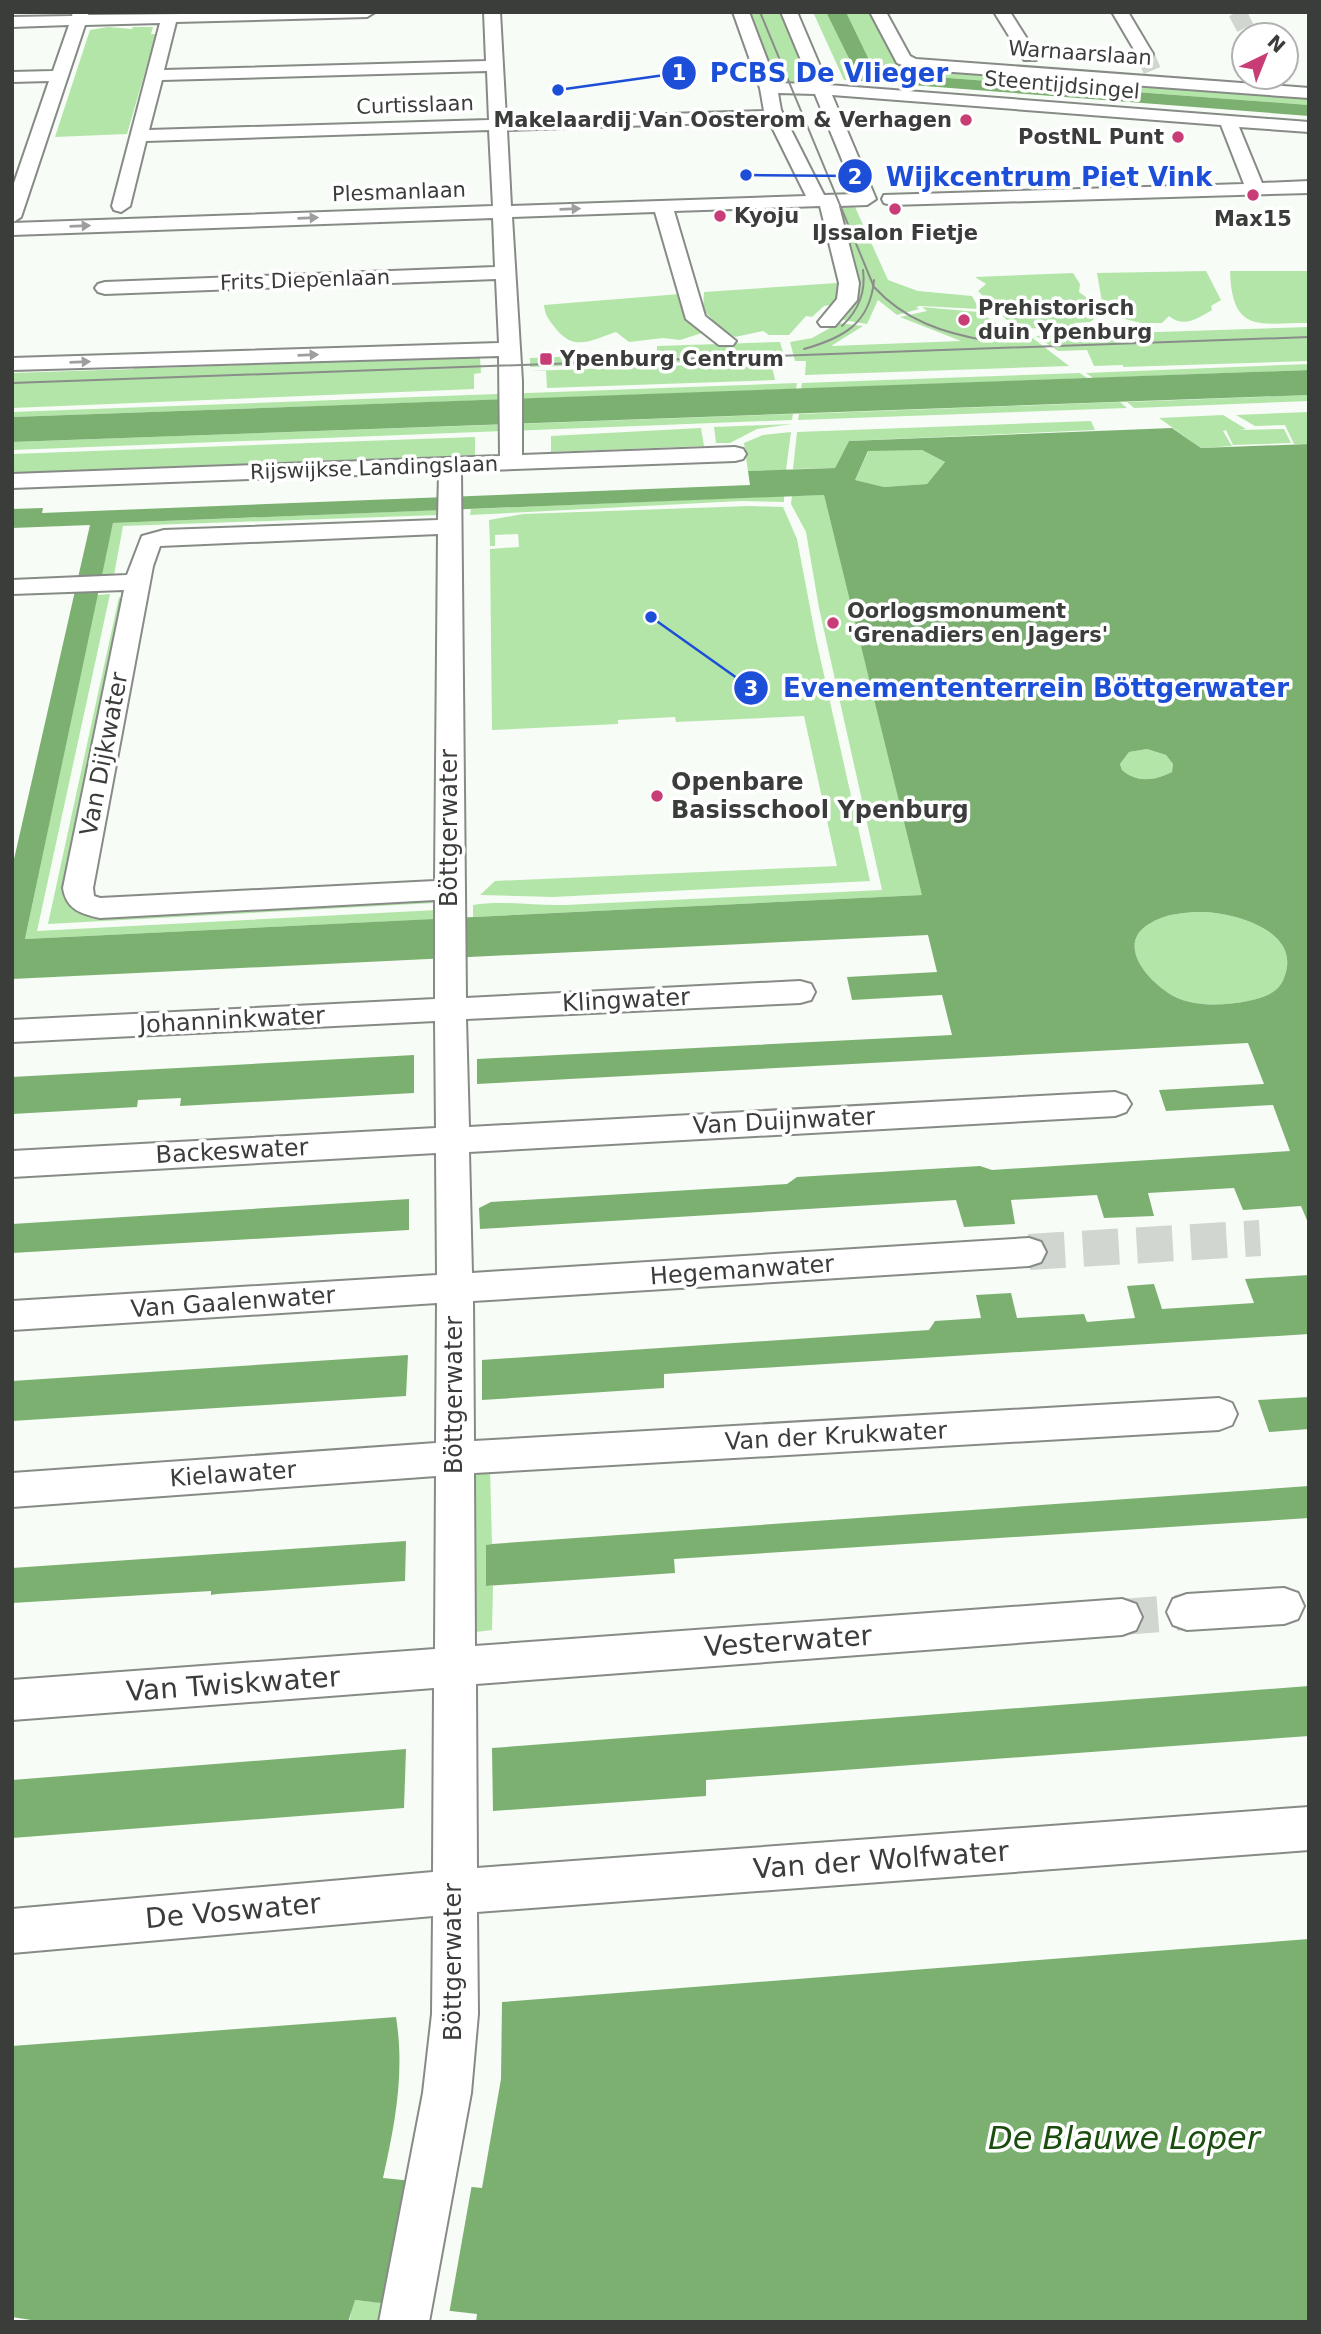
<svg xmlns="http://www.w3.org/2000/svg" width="1321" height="2334" font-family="'DejaVu Sans',sans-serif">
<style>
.green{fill:#b3e5a9}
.water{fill:#7cb071;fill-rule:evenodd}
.pier{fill:#f7fcf6}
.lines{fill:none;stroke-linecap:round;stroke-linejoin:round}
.minor-tunnel-far1{stroke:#d1d6d1;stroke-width:18;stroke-dasharray:18 9;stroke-linecap:butt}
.minor-tunnel{stroke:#d1d6d1;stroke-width:36;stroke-dasharray:36 18;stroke-linecap:butt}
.minor-casing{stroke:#878b86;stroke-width:4}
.minor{fill:#fff;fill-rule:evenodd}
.tram{stroke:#8a8d89;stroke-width:2}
.oneway{fill:#9d9e9d}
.poi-dot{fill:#c83d75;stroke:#fff;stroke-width:2.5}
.labels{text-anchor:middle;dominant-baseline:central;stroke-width:7;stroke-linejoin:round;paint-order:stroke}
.far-street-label{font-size:21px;fill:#3b3d3b;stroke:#fff}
.far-poi-label{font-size:21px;font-weight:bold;fill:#3b3d3b;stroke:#fff;text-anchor:start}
.street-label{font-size:24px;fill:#3b3d3b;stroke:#fff}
.poi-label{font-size:24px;font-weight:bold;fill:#3b3d3b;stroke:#fff;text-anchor:start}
.near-street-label{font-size:28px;fill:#3b3d3b;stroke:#fff}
.near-water-label{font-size:32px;font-style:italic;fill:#1a4d0e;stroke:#fff}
.leader{fill:none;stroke:#1d4ed8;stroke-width:2.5}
.callout-dot{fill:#1d4ed8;stroke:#fff;stroke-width:2.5}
.mark-label{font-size:21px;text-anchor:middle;font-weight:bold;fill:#fff}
.callout-label{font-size:26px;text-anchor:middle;font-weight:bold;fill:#1d4ed8;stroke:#fff;stroke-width:7;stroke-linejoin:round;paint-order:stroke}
</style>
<rect width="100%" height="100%" fill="#f7fcf6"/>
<!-- green -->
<g class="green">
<polygon points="744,12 785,12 813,82 781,82 771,78"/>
<polygon points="813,12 826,12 860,81 844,80"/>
<polygon points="846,12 873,12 896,60 1309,97 1309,105 882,73 874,70"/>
<polygon points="108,27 132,29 133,27 153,27 151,34 156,34 127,134 55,137 90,30"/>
<path d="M855,207L888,280L918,291L972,296L979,309L920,306L916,307L919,309L897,315L878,300L867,324L843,320C873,284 850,246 836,208Z"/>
<path d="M1206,271L1221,300L1211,306L1212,310C1197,319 1184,328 1169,316L1162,323H1141L1109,315L1102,302L1097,273Z"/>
<path d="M1230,271H1309V323C1259,323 1232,334 1230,271Z"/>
<polygon points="1073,273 1080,284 1079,292 1086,297 1094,319 1090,322 1075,323 1070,329 1015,328 978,291 986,284 975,277"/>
<polygon points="837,283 841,300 837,304 824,306 812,317 806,316 789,335 769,335 763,331 735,337 707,322 712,319 703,310 704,292"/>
<path d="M680,294L687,315L702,333L680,340L663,338L629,342L616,332C591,340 575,352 556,329C549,320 545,316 544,305Z"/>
<polygon points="922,307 978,312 1011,332 1026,333 1069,366 805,375 806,361 795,361 790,342 812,338 839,323 863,326 831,346 961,341 900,317 927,311"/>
<polygon points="1309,327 1309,361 1123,367 1123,365 1094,366 1087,350 1058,351 1036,336"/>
<polygon points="780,342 785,359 530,367 530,358 657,353 657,346"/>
<polygon points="480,357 481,373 474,374 474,389 12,408 12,373 133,369 134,365 156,365 156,368"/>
<polygon points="771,362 775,380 547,388 546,371 530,371"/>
<polygon points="1309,364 1309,370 1093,378 1086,373"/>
<polygon points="1080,373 1087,378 801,389 802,383"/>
<polygon points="797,383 796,389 12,417 12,412"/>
<polygon points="1309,395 1309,401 1134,408 1127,402"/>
<polygon points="1120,402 1127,408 798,420 799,414"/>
<polygon points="1309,412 1309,444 1294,444 1285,425 1255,426 1236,415"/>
<polygon points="793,414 792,420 12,450 12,442"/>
<polygon points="1223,415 1246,429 1240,430 1284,429 1291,443 1233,445 1226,430 1223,431 1232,446 1201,448 1159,418"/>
<polygon points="1091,421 1095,430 849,441 835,468 793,469 797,432"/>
<polygon points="792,424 757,429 730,443 716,443 714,427"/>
<polygon points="701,428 704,446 551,452 551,436"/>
<polygon points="791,432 786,470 748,471 744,443 763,435"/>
<polygon points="475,437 475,455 12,473 12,454"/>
<polygon points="869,450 922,450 945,462 927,484 884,487 855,480"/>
<path d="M824,495L923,895L473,917V905C502,900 535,906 565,905L882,890L819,608L806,532L791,504L792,496Z"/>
<polygon points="784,496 784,502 741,501 470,515 471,509"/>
<polygon points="750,506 783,507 797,539 816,639 870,881 553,897 480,895 495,881 837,866 804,716 676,722 675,717 618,720 618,724 492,730 490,549 519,547 518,534 495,535 495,546 490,546 489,520 523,514"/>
<polygon points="439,510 439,515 123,526 114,575 101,576 113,523"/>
<polygon points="110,594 37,931 437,910 436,919 25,939 97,595"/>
<polygon points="119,597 122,600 72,905 423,899 434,903 48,924"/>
<path d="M1147,749L1166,755L1173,764L1172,772C1154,781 1137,783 1122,770L1120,764L1129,752Z"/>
<path d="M1206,912C1237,914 1300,931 1285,975C1280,993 1265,997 1249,1001C1227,1005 1201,1007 1180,999C1155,989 1112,946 1149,924C1166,913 1187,912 1206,912Z"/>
<polygon points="490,1470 492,1544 487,1545 487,1586 493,1586 492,1630 476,1632 476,1473"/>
<polygon points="354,2300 386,2303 383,2322 349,2322"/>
</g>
<!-- water -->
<g class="water">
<polygon points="826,12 846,12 874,70 882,73 1309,105 1309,116 860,81"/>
<polygon points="1309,370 1309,395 12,442 12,417"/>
<path d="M1172,428L1201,448L1309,444V1225L1301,1206L1243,1210L1234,1188L1148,1193L1154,1216L1104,1218L1097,1195L1011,1200L1015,1224L964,1227L956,1200L480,1229L479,1208L491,1202L787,1184L797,1177L980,1166L992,1170L1290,1151L1273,1105L1166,1111L1159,1090L1264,1084L1248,1043L477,1084V1059L952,1035L942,995L852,1000L847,977L937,972L928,935L12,979V868L90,525L12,528V509L43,508L42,513L750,485L748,471L835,468L849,441ZM922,450L945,462L927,484L884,487L855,480L868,451ZM824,495L922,895L25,939L113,523ZM1147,749L1166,755L1173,764L1172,772C1154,781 1137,783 1122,770L1120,764L1129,752ZM1206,912C1237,914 1300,931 1285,975C1280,993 1265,997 1248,1001C1227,1005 1201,1007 1180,999C1155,989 1112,946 1149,924C1166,913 1187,912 1206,912Z"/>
<polygon points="414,1055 414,1093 180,1106 181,1098 138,1100 137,1107 12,1114 12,1077"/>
<polygon points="409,1199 409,1230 12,1253 12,1224"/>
<polygon points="1309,1275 1309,1334 664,1374 664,1388 482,1400 482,1360 929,1330 935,1321 981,1318 976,1295 1011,1293 1017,1318 1084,1314 1087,1322 1135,1318 1127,1286 1154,1284 1162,1309 1254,1303 1245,1279"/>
<polygon points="408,1355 406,1396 12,1421 12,1381"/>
<polygon points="1309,1397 1309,1429 1269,1432 1258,1400"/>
<polygon points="1309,1486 1309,1518 674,1559 675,1573 486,1586 486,1545 492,1544"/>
<polygon points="406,1541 405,1581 217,1594 211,1595 211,1591 12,1603 12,1568"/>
<polygon points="1309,1686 1309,1736 706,1780 706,1796 493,1811 492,1748"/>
<polygon points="406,1749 404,1808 12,1838 12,1780"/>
<path d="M1309,1939V2322H476L477,2314L355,2300L348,2322H44L12,2317V2046L396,2017C405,2073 395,2124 383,2178L482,2188L501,2079L502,2002Z"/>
</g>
<!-- pier -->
<polygon class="pier" points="412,2178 472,2184 449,2314 387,2307"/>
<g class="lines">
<!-- minor-tunnel-far1 -->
<g class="minor-tunnel-far1">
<polyline points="1237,12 1249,35"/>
<polyline points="1145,54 1157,82"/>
<polyline points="1271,77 1277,90"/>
</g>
<!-- minor-tunnel -->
<g class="minor-tunnel">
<polyline points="1029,1252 1260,1238"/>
<polyline points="1122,1617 1187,1612"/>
</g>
<!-- minor casing -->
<g class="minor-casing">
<g id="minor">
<path d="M73,12H89L88,15L375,12L367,17L176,22L164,70L486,61L484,12H500L506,119L764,111L760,88L733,12H749L776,83L811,84L781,12H797L828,85L1309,122V132L1239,127L1262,183L1309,181V193L891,205L884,203L882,199L884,195L1244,184L1221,125L832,95L876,199L867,205L839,206L859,283L857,300L835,326H821L818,322L837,299L839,283L820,206L674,211L705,316L736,341L733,345H719L686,319L655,212L512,217L522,381V455L735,447L743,449L746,454L743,459L735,461L461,471L466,998L800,981L811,984L815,992L811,1000L800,1003L466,1019L469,1127L1115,1092L1126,1096L1131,1104L1126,1112L1115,1116L469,1152L472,1273L1029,1238L1041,1242L1046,1252L1041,1262L1029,1266L473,1301L474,1441L1219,1398L1232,1403L1237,1414L1232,1425L1219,1430L474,1473L475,1646L1122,1599L1136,1604L1142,1617L1136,1630L1122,1635L476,1684L477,1868L1309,1807V1850L477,1912L478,2014L471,2093L429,2322H379L423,2093L432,2014L433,1916L12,1953V1909L433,1872L434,1688L12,1720V1680L435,1649L436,1476L12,1507V1473L436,1443L437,1303L12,1330V1301L437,1275L436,1153L12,1177V1151L436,1128L435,1021L12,1042V1020L435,999V900L100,918C81,914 66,909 63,888L124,590L12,594V580L127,575L142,536L164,530L438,520L439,472L12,488V474L500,456L499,356L12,370V358L499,343L496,279L105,294L98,292L95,288L98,284L105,282L495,267L493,218L12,235V223L493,206L489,130L146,141L130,206L121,212L114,210L112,206L160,23L85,25L21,217L12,223V189L49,81L12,82V72L53,71L69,25L12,27V17L72,16ZM487,71L489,120L149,130L162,80ZM778,93L815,94L856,194L824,195L781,110ZM769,121L806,196L511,206L507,130ZM438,534L435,881L100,898L94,896L93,888L153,566L160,546Z"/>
<polygon points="870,12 886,12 910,56 916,59 1309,88 1309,98 912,69 897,63"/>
<polygon points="994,12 1010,12 1038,56 1036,60 1024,60"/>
<polygon points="1112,12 1128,12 1153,54 1151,58 1139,58"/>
<polygon points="1284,1588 1298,1593 1304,1606 1298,1619 1284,1624 1187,1630 1173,1625 1167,1612 1173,1599 1187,1594"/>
</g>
</g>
<!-- minor -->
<use href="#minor" class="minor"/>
<!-- tram -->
<g class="tram">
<path d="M760,12L874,287C905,321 944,333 988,341"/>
<path d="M842,326C858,311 866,292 863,270"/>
<path d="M804,349C843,338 870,324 874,280"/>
<polyline points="12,383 1309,337"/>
</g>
</g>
<!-- one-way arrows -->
<defs><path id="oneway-solid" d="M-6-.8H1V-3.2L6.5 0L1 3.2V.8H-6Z" transform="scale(1.75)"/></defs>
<g class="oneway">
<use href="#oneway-solid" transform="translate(570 209) rotate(-2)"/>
<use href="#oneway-solid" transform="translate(308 218) rotate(-2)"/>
<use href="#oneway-solid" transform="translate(80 226) rotate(-2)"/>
<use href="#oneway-solid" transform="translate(308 355) rotate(-2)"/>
<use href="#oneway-solid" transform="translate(80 362) rotate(-2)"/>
</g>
<!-- markers -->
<g class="poi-dot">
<circle cx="966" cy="120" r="7"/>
<circle cx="1178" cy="137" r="7"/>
<circle cx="1253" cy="195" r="7"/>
<circle cx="895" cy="209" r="7"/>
<circle cx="720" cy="216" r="7"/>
<circle cx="964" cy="320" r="7"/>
<rect x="539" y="352" width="14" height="14" rx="3.5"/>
<circle cx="833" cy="623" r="7"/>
<circle cx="657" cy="796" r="7"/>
</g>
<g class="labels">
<!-- far-street labels -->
<g class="far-street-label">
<text transform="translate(1080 53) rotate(4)">Warnaarslaan</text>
<text transform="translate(1062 85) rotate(5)">Steentijdsingel</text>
<text transform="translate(415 105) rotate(-2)">Curtisslaan</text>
<text transform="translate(399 192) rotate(-2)">Plesmanlaan</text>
<text transform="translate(305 280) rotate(-2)">Frits Diepenlaan</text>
<text transform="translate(374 468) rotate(-2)">Rijswijkse Landingslaan</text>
</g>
<!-- far-poi labels -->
<g class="far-poi-label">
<text x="952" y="120" text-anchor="end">Makelaardij Van Oosterom &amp; Verhagen</text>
<text x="1164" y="137" text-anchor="end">PostNL Punt</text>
<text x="734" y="216">Kyoju</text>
<text x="1253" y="219" text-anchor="middle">Max15</text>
<text x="895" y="233" text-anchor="middle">IJssalon Fietje</text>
<text x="978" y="308">Prehistorisch<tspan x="978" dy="24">duin Ypenburg</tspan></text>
<text x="560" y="359">Ypenburg Centrum</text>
<text x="847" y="611">Oorlogsmonument<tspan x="847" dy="24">'Grenadiers en Jagers'</tspan></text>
</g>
<!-- street labels -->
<g class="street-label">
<text transform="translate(104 754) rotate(-79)">Van Dijkwater</text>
<text transform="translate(449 828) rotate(-90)">Böttgerwater</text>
<text transform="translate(626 1000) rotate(-3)">Klingwater</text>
<text transform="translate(232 1020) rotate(-3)">Johanninkwater</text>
<text transform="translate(784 1121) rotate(-3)">Van Duijnwater</text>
<text transform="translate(232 1151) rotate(-3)">Backeswater</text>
<text transform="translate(742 1270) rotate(-4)">Hegemanwater</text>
<text transform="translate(233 1302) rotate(-4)">Van Gaalenwater</text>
<text transform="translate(454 1395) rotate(-90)">Böttgerwater</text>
<text transform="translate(836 1436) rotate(-3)">Van der Krukwater</text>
<text transform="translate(233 1474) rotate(-4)">Kielawater</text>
<text transform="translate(453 1962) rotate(-90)">Böttgerwater</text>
</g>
<!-- poi labels -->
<g class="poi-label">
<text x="671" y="782">Openbare<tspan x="671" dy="28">Basisschool Ypenburg</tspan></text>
</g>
<!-- near-street labels -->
<g class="near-street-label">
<text transform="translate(788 1641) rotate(-4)">Vesterwater</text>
<text transform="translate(233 1684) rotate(-4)">Van Twiskwater</text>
<text transform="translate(881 1860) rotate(-4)">Van der Wolfwater</text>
<text transform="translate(233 1911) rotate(-5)">De Voswater</text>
</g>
<!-- near-water labels -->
<g class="near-water-label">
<text x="1124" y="2138">De Blauwe Loper</text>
</g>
</g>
<!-- callouts -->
<path class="leader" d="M558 90L679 73M746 175L855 176M651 617L751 688"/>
<g class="callout-dot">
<circle cx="558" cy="90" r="7"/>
<circle cx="746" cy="175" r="7"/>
<circle cx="651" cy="617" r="7"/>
<circle cx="679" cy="73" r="18"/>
<circle cx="855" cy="176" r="18"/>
<circle cx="751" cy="688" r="18"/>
</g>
<g class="mark-label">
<text x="679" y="80">1</text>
<text x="855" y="184">2</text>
<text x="751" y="696">3</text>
</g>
<g class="callout-label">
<text x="829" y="82">PCBS De Vlieger</text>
<text x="1049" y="186">Wijkcentrum Piet Vink</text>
<text x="1036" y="697">Evenemententerrein Böttgerwater</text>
</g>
<!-- border -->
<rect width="1321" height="2334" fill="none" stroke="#3b3d3b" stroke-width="28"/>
<!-- north arrow -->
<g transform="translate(1265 56) rotate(43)"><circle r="33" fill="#ffffff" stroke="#b1b1b1" stroke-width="2"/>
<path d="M0-5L12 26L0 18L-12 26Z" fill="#c83d75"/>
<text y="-10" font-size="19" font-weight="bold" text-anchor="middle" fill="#3b3d3b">N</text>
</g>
</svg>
